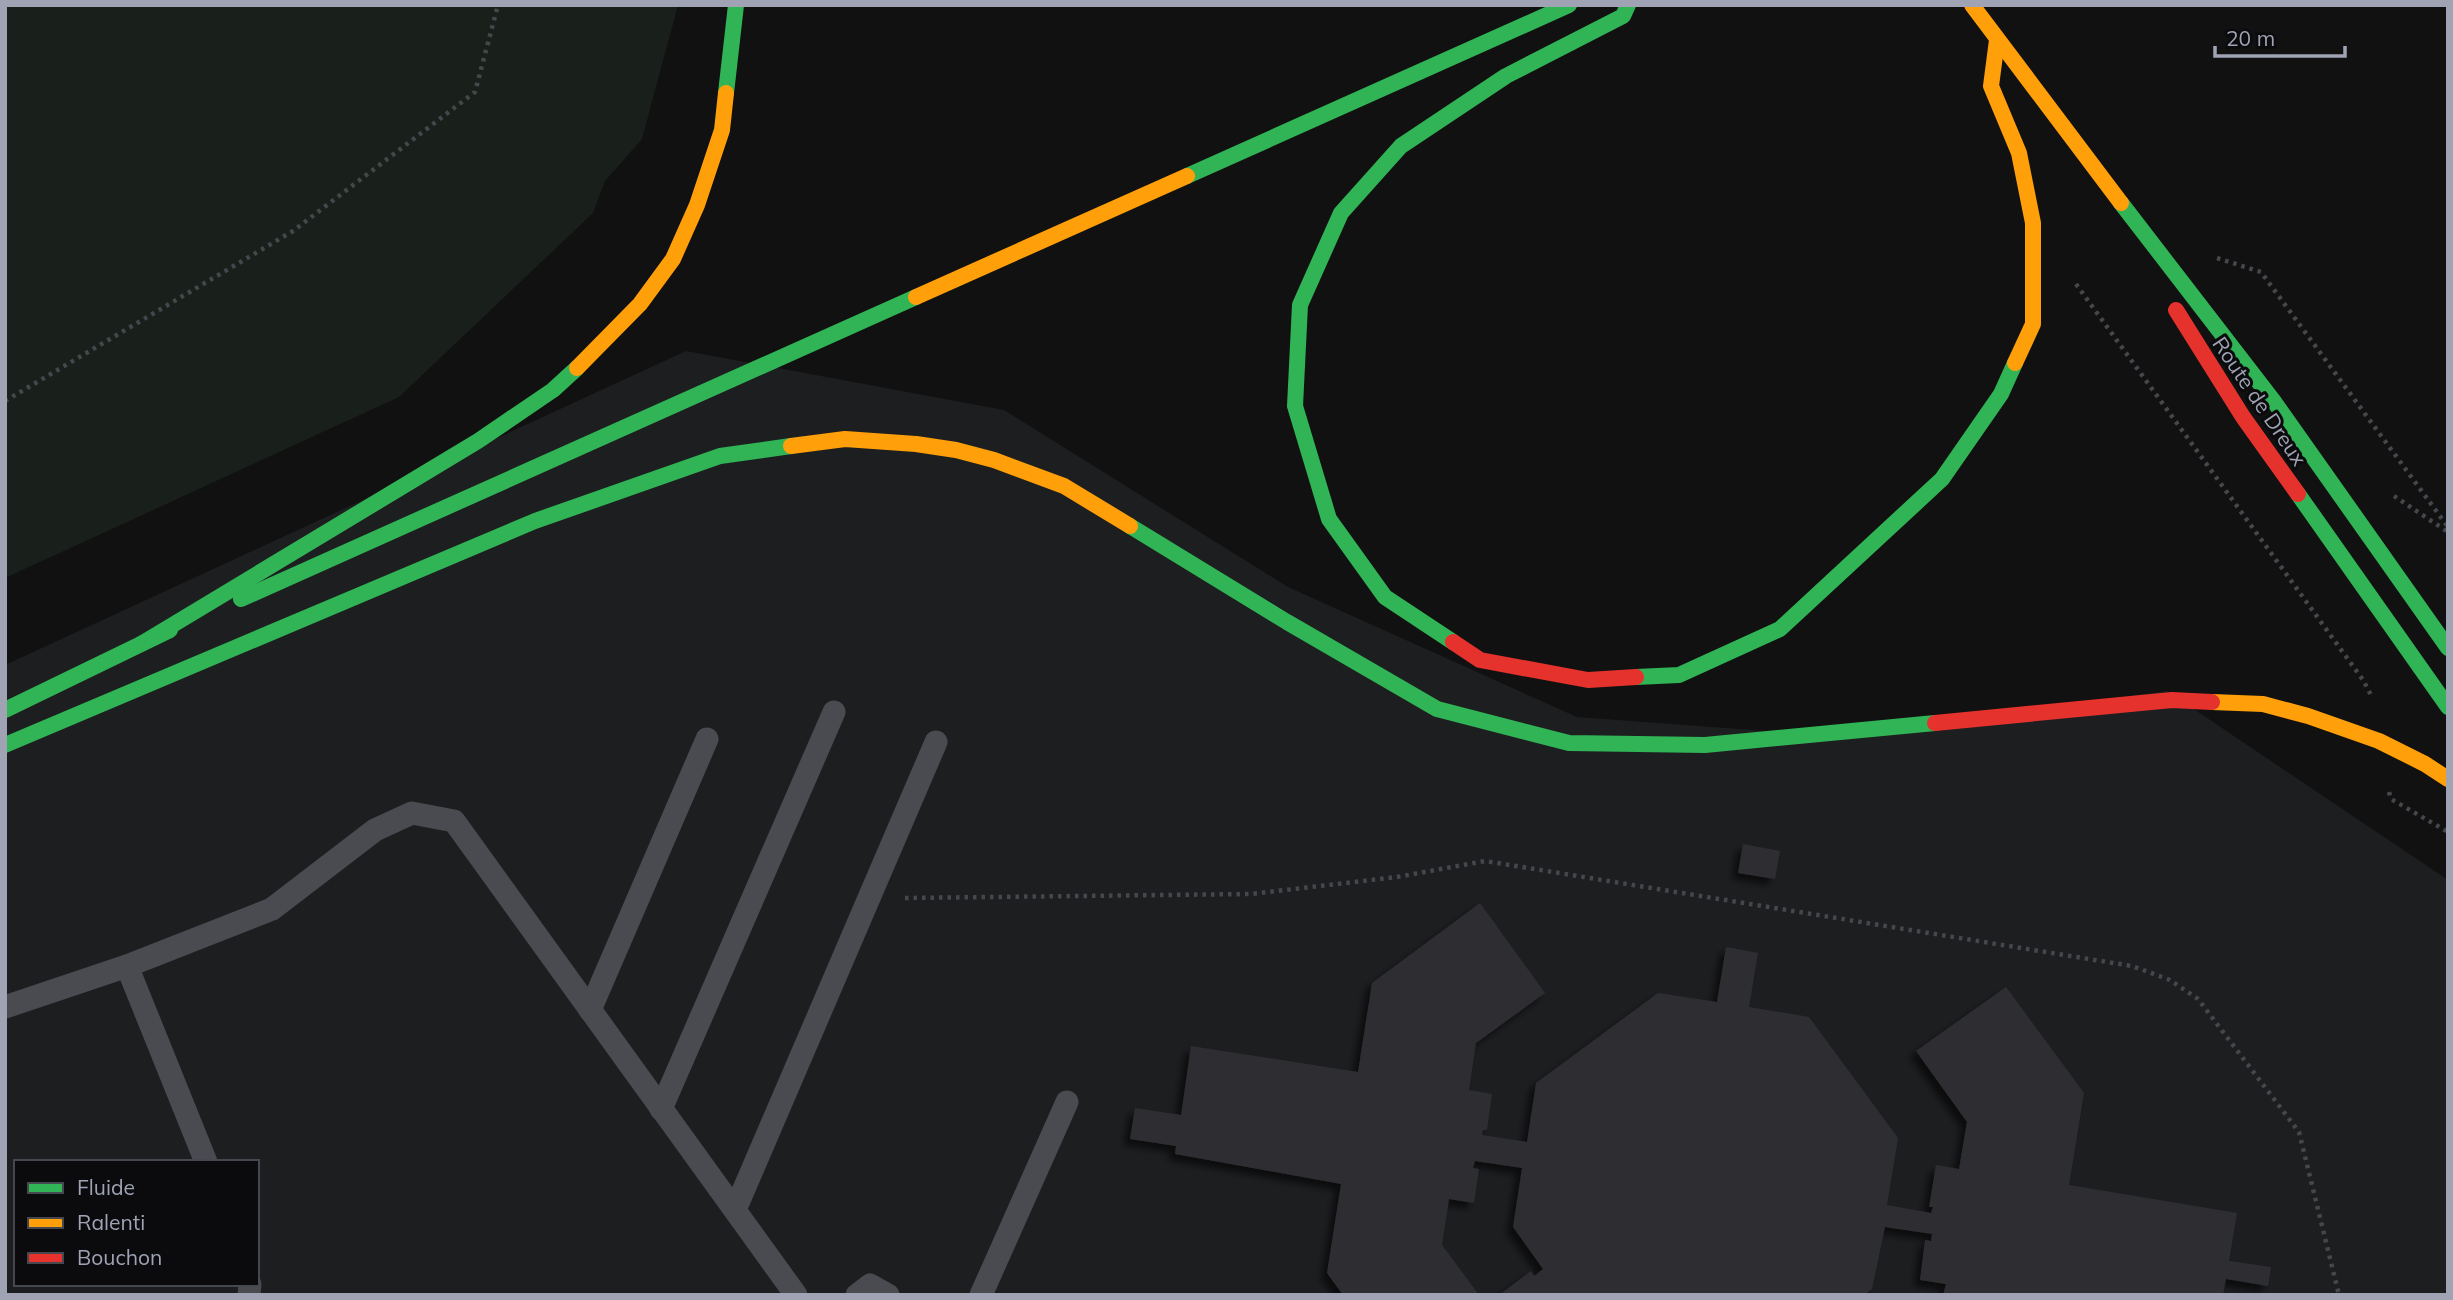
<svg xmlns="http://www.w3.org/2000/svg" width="2453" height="1300" font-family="Mulish,sans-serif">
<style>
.built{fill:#1d1e20;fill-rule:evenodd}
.green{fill:#19201b}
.building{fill:#2e2f31;filter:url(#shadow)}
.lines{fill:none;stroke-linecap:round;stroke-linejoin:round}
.path{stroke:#46474c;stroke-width:4.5;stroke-dasharray:3.5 5;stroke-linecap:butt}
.lane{stroke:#4a4b51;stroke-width:23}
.fast{stroke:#30b455;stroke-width:16}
.slow{stroke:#ff9f0a;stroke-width:16}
.jam{stroke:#e5322d;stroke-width:16}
.labels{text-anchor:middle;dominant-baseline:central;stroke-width:6;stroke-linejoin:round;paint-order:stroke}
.street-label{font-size:21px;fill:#9fa3b4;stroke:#0b0b0d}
</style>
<defs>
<filter id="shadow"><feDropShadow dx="-6" dy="6" stdDeviation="3.5" flood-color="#0009"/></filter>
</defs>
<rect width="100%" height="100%" fill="#111"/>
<!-- built -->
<path class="built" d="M686,351L1004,410L1288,587L1577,717L1834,736L2167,691L2448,880V1295H5V665ZM16,1162H257V1284H16Z"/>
<!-- green -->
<polygon class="green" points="5,5 678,5 642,139 605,181 593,213 399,397 5,578"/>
<!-- building -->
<g class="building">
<polygon points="1743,844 1780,851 1775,879 1738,873"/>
<polygon points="1480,903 1545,993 1476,1043 1469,1090 1492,1094 1487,1130 1483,1130 1482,1135 1527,1142 1536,1083 1658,993 1717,1002 1726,947 1758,953 1749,1007 1809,1017 1898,1138 1887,1205 1931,1213 1933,1207 1929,1207 1936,1165 1959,1169 1967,1122 1916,1051 2006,987 2084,1093 2069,1185 2237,1213 2229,1261 2271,1267 2268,1286 2226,1279 2223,1295 1943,1295 1946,1284 1920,1280 1925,1240 1931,1241 1932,1234 1885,1227 1872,1289 1864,1295 1499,1295 1531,1271 1534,1276 1543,1269 1513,1227 1522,1168 1475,1161 1473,1168 1479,1169 1474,1203 1449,1199 1442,1245 1479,1295 1343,1295 1327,1273 1341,1184 1175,1154 1176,1146 1130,1139 1135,1108 1181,1115 1191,1046 1358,1072 1372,983"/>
</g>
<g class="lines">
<!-- path -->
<g class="path">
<polyline points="2217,258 2261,272 2448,527"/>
<polyline points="2076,284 2363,680 2371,695"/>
<polyline points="5,401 293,231 475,92 498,5"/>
<polyline points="2394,496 2448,532"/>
<polyline points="2389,792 2391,799 2448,832"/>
<polyline points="905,898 1251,894 1397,877 1485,861 2132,966 2170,980 2198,999 2299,1132 2339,1295"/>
</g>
<!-- lane -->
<g class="lane">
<polyline points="127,966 206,1162"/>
<polyline points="5,1007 127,966 272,909 375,830 412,813 454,821 796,1295"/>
<polyline points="590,1010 707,739"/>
<polyline points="661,1109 834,712"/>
<polyline points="735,1210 936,742"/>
<polyline points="249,1295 250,1284"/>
<polyline points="857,1295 870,1285 888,1295"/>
<polyline points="981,1295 1067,1102"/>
</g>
<!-- fast -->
<g class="fast">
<polyline points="726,93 736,5"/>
<polyline points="1187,176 1569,5"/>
<polyline points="2121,203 2275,403 2448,648"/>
<polyline points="2298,494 2448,707"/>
<polyline points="1130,526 1287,622 1437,709 1569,743 1705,745 1935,723"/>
<polyline points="241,599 916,297"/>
<polyline points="1453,642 1385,597 1329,519 1295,406 1300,305 1341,213 1401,146 1506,76 1623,16 1628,5"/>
<polyline points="141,644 478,441 553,390 577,368"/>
<polyline points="1636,677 1679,675 1780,629 1942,479 2001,394 2015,363"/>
<polyline points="5,710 170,630"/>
<polyline points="5,745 535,521 720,456 791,446"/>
</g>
<!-- slow -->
<g class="slow">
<polyline points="1972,5 2121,203"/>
<polyline points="1997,40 1991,86 2019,153 2033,223 2033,324 2015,363"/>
<polyline points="916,297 1187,176"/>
<polyline points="577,368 640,304 673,259 697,205 722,130 726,93"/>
<polyline points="791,446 845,439 916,444 956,450 994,460 1064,486 1130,526"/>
<polyline points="2212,702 2263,704 2308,716 2379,741 2425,764 2448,779"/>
</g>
<!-- jam -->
<g class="jam">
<polyline points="2176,310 2243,417 2298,494"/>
<polyline points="1453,642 1480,660 1588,680 1636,677"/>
<polyline points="1935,723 2172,700 2212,702"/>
</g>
</g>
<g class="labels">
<!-- street labels -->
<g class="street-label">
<text transform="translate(2260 401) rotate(56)">Route de Dreux</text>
</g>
</g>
<!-- border -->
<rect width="2453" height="1300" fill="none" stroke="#9fa3b4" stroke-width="14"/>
<!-- legend -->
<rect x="14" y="1160" width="245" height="126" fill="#0b0b0d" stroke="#464850" stroke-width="2"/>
<rect x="28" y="1183" width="35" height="10" fill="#30b455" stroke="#464850" stroke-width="2"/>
<text x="77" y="1195" font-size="21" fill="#9fa3b4">Fluide</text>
<rect x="28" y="1218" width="35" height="10" fill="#ff9f0a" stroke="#464850" stroke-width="2"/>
<text x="77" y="1230" font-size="21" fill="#9fa3b4">Ralenti</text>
<rect x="28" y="1253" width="35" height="10" fill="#e5322d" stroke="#464850" stroke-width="2"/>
<text x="77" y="1265" font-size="21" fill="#9fa3b4">Bouchon</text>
<!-- scale -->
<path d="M2215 46v10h130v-10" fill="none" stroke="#9fa3b4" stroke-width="3.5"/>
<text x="2226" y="46" font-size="21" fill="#9fa3b4" stroke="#0b0b0d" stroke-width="5" paint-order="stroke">20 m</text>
</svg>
